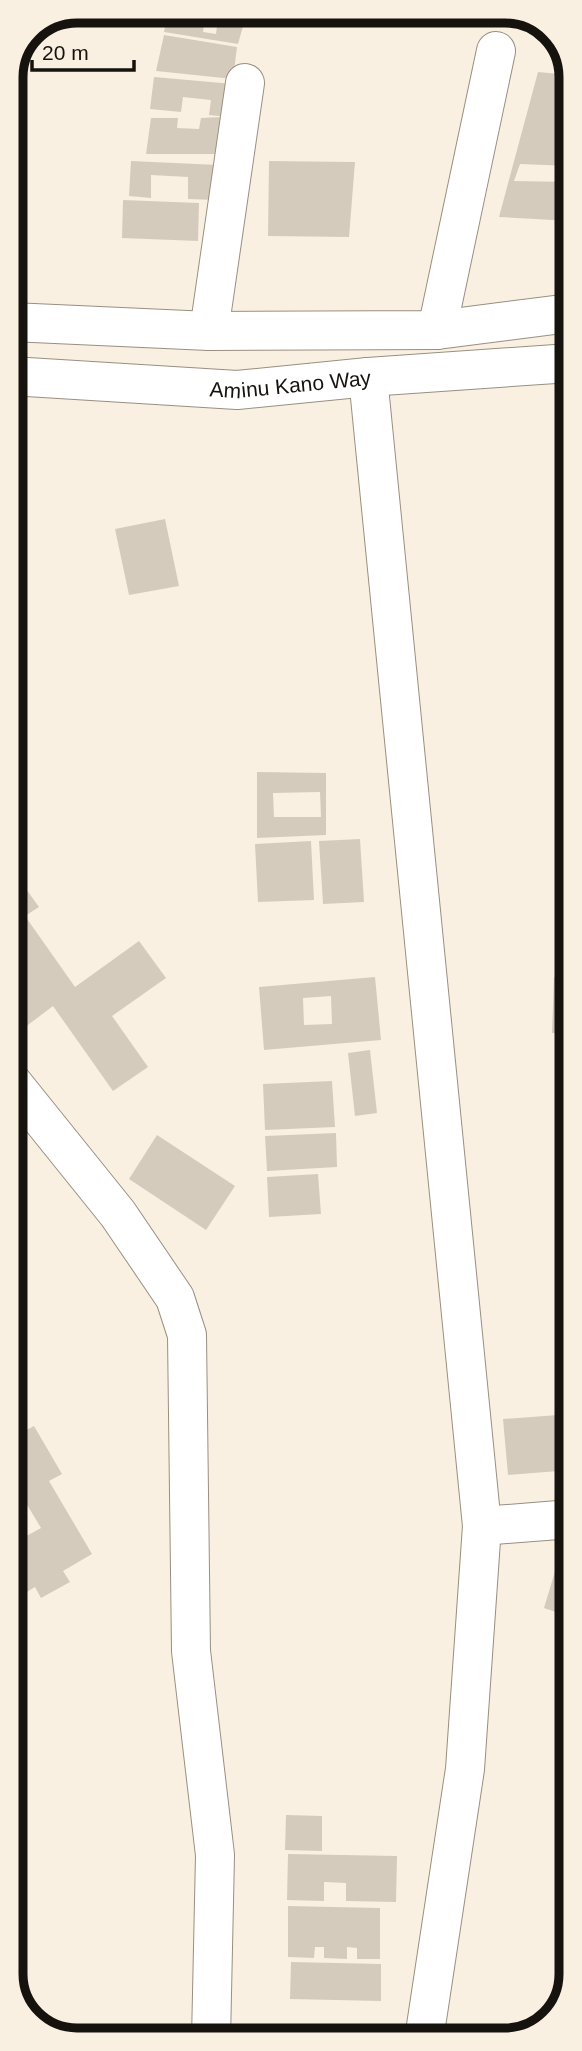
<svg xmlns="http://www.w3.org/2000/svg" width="582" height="2051" font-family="Arial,sans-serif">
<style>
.building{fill:#d5cbbd;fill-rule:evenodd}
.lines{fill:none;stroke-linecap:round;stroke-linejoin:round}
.minor-casing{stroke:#988f82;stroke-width:40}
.major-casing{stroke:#988f82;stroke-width:40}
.minor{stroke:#fff;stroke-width:38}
.major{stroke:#fff;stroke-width:38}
.labels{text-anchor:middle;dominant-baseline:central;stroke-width:7;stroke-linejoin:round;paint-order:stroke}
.street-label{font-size:21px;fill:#16120e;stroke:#faf0e2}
.rim{fill:none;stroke:#16120e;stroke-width:9}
</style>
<rect width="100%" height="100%" fill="#faf0e2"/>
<!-- building -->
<g class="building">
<polygon points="168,11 206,11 203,32 216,34 218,19 212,18 213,11 247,12 238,44 164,32"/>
<polygon points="164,35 237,47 233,79 156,71"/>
<polygon points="538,72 570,75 570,166 520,164 514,181 570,182 570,221 499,217"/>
<polygon points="154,77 233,84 229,117 209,115 211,100 183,97 181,112 150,109"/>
<polygon points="222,117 219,154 146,154 151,118 178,118 177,128 199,129 201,118"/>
<polygon points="131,161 218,165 217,200 188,199 188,177 151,175 151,198 129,196"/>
<polygon points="269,161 355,162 349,237 268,236"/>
<polygon points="123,200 199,203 198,241 122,238"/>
<polygon points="165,519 179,586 129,595 115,529"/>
<path d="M257,772L326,773V835L257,838ZM320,792L321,817H274L273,793Z"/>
<polygon points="360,839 364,902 323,904 319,841"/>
<polygon points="311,841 314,900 258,902 255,844"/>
<polygon points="16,875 39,907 25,916 75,987 139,941 166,978 112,1016 148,1067 113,1091 53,1006 16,1034 11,1027 11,879"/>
<path d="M375,977L381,1040L264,1050L259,987ZM331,996L332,1024L304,1025L303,998Z"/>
<polygon points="554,977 571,977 571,1033 552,1033"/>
<polygon points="370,1050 377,1113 355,1116 348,1053"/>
<polygon points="332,1081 335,1127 265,1130 263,1084"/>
<polygon points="336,1133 337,1167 267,1171 265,1136"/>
<polygon points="157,1135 235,1186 206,1230 129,1179"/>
<polygon points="318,1174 321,1214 269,1217 267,1177"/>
<polygon points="571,1414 571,1470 508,1475 503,1419"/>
<polygon points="11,1416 21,1433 34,1426 62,1474 49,1481 92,1554 63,1571 70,1582 41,1598 35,1587 12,1601 12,1544 41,1528 11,1478"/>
<polygon points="562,1548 571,1551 571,1617 544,1608"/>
<polygon points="286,1815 322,1816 322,1851 285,1850"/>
<polygon points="288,1854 397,1856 396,1902 346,1901 346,1883 324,1882 324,1901 287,1900"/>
<polygon points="288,1906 380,1908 380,1959 357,1959 357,1948 347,1947 347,1959 324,1958 324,1947 315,1947 314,1958 288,1957"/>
<polygon points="291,1962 381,1964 381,2001 290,1999"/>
</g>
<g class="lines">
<!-- minor casing -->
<g class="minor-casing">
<g id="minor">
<polyline points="437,330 496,51"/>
<polyline points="209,331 245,83"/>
<polyline points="368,377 482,1526 465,1769 424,2039"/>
<polyline points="11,1081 118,1214 175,1298 187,1335 191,1651 215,1855 211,2040"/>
<polyline points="482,1526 571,1519"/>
</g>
</g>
<!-- major casing -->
<g class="major-casing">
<g id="major">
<polyline points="11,322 209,331 437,330 570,313"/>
<path id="s1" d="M11,376L237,390L368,377L570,363"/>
</g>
</g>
<!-- minor -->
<use href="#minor" class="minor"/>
<!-- major -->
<use href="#major" class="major"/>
</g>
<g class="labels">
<!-- street labels -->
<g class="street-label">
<text stroke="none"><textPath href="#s1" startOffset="280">Aminu Kano Way</textPath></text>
</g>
</g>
<!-- crop -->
<path d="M0 0H582V2051H0ZM77 23H505A54 54 0 0 1 559 77V1974A54 54 0 0 1 505 2028H77A54 54 0 0 1 23 1974V77A54 54 0 0 1 77 23Z" fill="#faf0e2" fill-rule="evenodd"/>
<path class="rim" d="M77 23H505A54 54 0 0 1 559 77V1974A54 54 0 0 1 505 2028H77A54 54 0 0 1 23 1974V77A54 54 0 0 1 77 23Z"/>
<!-- scale -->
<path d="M32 60v10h102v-10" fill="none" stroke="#16120e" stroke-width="3.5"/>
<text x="42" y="60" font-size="21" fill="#16120e" stroke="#faf0e2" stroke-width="5" paint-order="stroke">20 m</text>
</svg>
